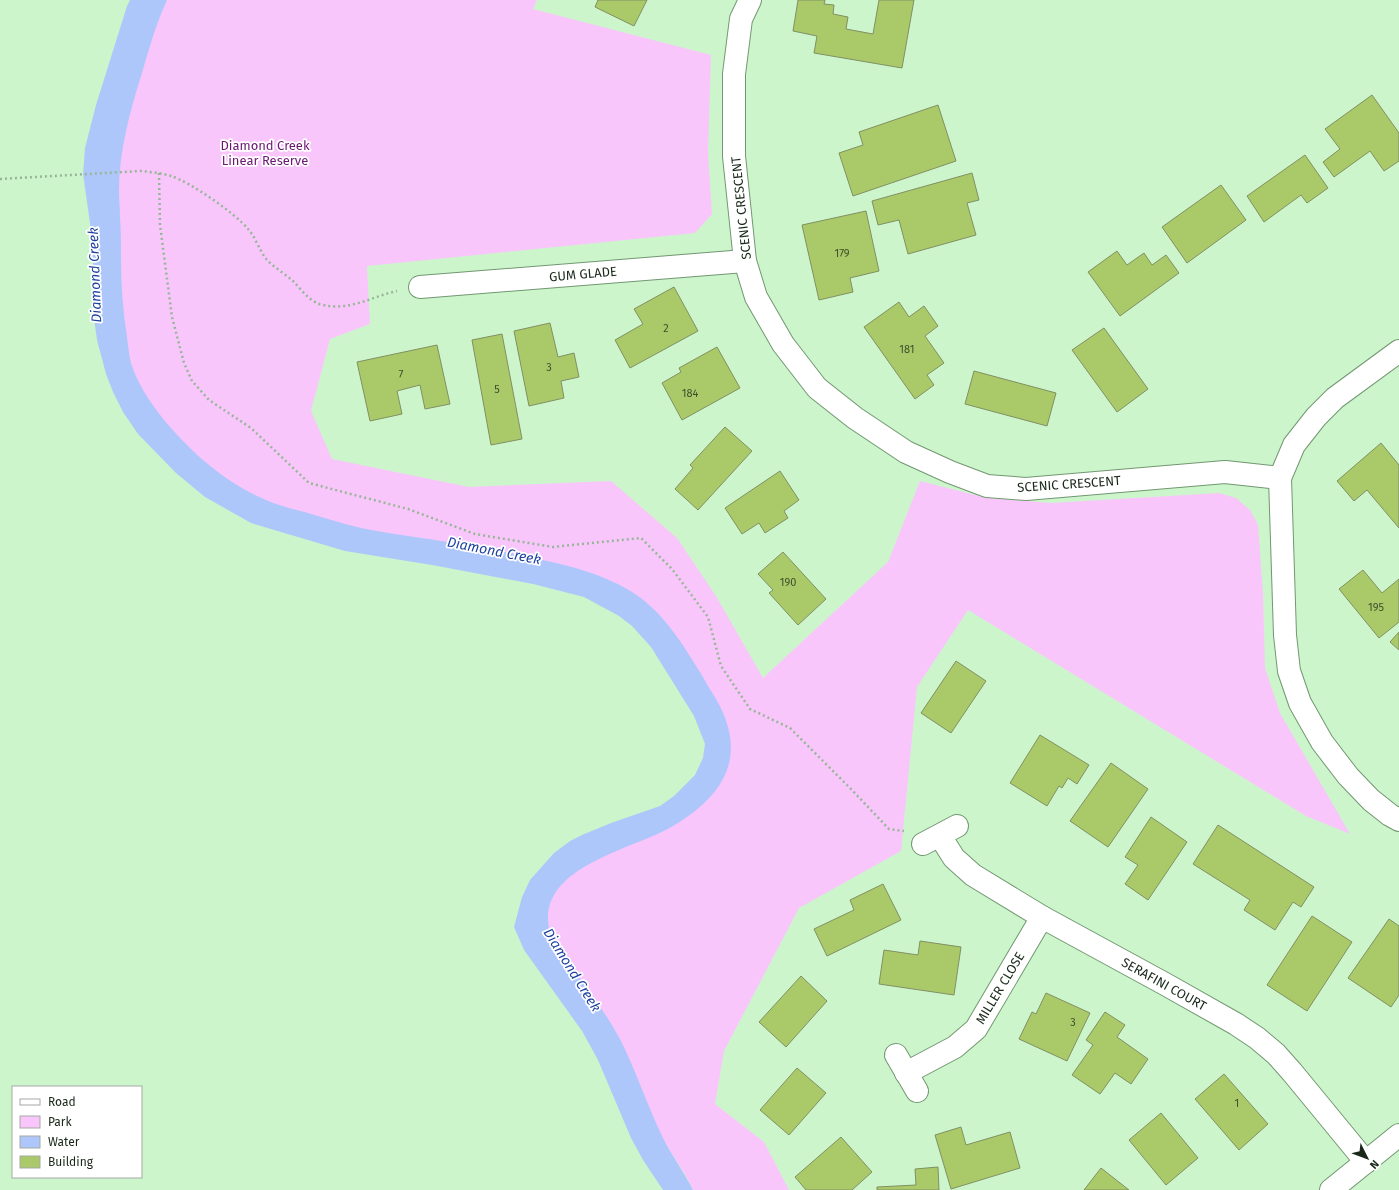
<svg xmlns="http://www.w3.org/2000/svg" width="1399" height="1190" font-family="'Fira Sans',sans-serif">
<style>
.green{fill:#f9c6fc}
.water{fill:#aec7fa}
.building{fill:#aaca6a;stroke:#809062}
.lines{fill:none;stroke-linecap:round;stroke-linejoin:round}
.minor-casing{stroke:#729771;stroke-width:24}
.tertiary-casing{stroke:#729771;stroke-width:24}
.path{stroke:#96b796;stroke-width:2.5;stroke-dasharray:2 3;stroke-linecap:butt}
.minor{stroke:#fff;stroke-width:22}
.tertiary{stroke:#fff;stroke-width:22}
.labels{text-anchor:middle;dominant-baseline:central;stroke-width:3.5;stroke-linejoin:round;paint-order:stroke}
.number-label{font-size:11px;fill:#3d502d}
.park-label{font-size:13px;fill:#6b1873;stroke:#fff}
.street-label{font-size:13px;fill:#192819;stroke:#fff}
.water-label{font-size:14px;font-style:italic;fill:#1e429f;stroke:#fff}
</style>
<rect width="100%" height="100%" fill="#cdf5cc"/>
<!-- green -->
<polygon class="green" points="147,0 537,0 533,9 711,55 708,153 712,214 695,233 367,266 370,324 330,339 311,411 332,459 469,487 611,481 677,538 716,596 763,678 888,562 920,481 987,498 1051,503 1219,493 1236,498 1250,510 1258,525 1263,593 1265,668 1280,713 1350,834 1306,816 968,610 917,687 901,851 799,908 724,1051 715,1104 764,1142 789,1190 693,1190 686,1176 582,1012 529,893 698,790 709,721 636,608 257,514 149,425 104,320 130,50"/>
<!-- water -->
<path class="water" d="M130,0H167C156,24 149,49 142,73C130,111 119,151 119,191C119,200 120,208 120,217C121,231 121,246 121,260C121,286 123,311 127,337C128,345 129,355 131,363C138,386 155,410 171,428C197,458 230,485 266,500C279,506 294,509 308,513C321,517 335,521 349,525C368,530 388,533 408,536C442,541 476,546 510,553C552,562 595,569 632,592C665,613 683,645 703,677C707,685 712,692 716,699C749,756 724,796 673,826C637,848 547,864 548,919C548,942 568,960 580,978C595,999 610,1020 622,1043C637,1074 648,1107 663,1138C672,1156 684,1172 693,1190H663L643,1160L631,1138L598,1060L582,1031L524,950L514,927L522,897L530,880L554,853L570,841L582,835L611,823L660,806L674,796L695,775L703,758L705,744L694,716L651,647L632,626L619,616L584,597L533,584L432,565L345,551L251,523L205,497L176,473L138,434L123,412L113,392L106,374L97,340L94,318L93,258L90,223L83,174L85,148L96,105L127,6Z"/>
<!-- building -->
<g class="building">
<polygon points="598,0 647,0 634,26 595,7"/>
<polygon points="798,0 825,0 824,4 834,5 833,14 848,17 846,29 873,34 879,0 914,0 902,68 814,53 817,36 793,31"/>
<polygon points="1372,95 1399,133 1399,161 1384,171 1370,151 1334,177 1323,162 1340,149 1325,129"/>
<polygon points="938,105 956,161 853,196 839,153 863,145 859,132"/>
<polygon points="1305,155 1328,188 1307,203 1301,195 1264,222 1247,196"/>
<polygon points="972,173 979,200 967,203 976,235 908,254 899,220 878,225 872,201"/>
<polygon points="1221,185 1246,220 1187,263 1162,227"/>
<polygon points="866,211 879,271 850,278 853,292 819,300 802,225"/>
<polygon points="1117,251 1127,265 1144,253 1152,265 1166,255 1179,273 1120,316 1088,272"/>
<polygon points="674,287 698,331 630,368 615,340 643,324 634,309"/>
<polygon points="899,302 909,317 924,306 938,326 925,336 944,363 927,375 934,385 915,399 864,327"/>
<polygon points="550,323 558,357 574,353 579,377 561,381 564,398 529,406 514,331"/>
<polygon points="1104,328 1148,389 1117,412 1072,350"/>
<polygon points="502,334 522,439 491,445 472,340"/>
<polygon points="437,345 450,404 425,409 420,385 397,391 402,414 370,421 357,362"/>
<polygon points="717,347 740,388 682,420 662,383 681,372 679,368"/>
<polygon points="974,371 1056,393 1047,426 965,404"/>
<polygon points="725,427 752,451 698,510 675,489 693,468 690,465"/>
<polygon points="1381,443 1399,465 1399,528 1367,490 1354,501 1337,481"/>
<polygon points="780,471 799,500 784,511 788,518 765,533 759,523 742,534 725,508"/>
<polygon points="783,552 826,599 798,625 769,593 773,590 758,574"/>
<polygon points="1363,570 1382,593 1399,579 1399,622 1379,638 1339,589"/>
<polygon points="1399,632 1399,650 1390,642"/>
<polygon points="956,661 986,681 951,733 921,713"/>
<polygon points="1040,735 1089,765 1077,784 1068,778 1062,788 1059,786 1047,806 1010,783"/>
<polygon points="1111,763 1148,789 1108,847 1070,821"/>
<polygon points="1151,817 1187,842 1148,900 1125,884 1138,865 1125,857"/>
<polygon points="1218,825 1314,887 1301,907 1293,902 1275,930 1244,910 1250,900 1193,864"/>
<polygon points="883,884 901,920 827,956 814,929 854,910 850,900"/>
<polygon points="1312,916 1352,942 1307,1011 1267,985"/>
<polygon points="1389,919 1399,926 1399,995 1391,1007 1348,978"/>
<polygon points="920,941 961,947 954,995 879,984 884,950 918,955"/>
<polygon points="801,976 827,1001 786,1047 759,1022"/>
<polygon points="1046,993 1090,1013 1067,1061 1019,1039 1032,1012 1036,1014"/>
<polygon points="1105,1012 1125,1025 1117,1037 1148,1059 1131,1084 1115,1073 1100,1094 1072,1075 1093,1045 1086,1040"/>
<polygon points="797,1068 826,1093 789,1135 760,1110"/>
<polygon points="1224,1074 1268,1124 1239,1150 1195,1099"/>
<polygon points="1161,1113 1198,1158 1166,1185 1129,1140"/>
<polygon points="961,1127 966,1145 1010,1132 1020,1168 951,1189 935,1135"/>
<polygon points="841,1137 872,1172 852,1190 806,1190 795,1177"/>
<polygon points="938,1167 939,1190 877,1190 877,1187 916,1185 915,1169"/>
<polygon points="1101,1168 1129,1190 1084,1190"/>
</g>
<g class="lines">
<!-- minor casing -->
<g class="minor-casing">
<g id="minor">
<polyline points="750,0 741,19 734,74 734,156 745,261 756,297 783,344 817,388 855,418 906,452 950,472 987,486 1026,489 1225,472 1280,478"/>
<polyline points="420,287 745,261"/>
<polyline points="1399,351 1335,398 1316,417 1294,445 1280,478 1285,635 1289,671 1300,703 1322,742 1348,776 1371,800 1390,815 1399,820"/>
<polyline points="940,836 954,858 973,875 1042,917 1165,984 1236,1024 1257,1038 1276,1054 1292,1072 1366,1162"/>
<polyline points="923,844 957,826"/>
<polyline points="896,1055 917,1091"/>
<polyline points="906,1073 955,1047 976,1029 1042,917"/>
</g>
</g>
<!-- tertiary casing -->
<g class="tertiary-casing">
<polyline id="tertiary" points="1331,1190 1399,1135"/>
</g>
<!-- path -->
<g class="path">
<polyline points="159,173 160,225 172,317 184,363 192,381 209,400 251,428 309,483 408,509 475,534 553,547 641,538 672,569 708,617 721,666 750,709 790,728 851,789 889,829 904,831"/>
<path d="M0,179L141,171C151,172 161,173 171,176C190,182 235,213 248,229C256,238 259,250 267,260C275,268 285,274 293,281C300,288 306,297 315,302C319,305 325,305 329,306C353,309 374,296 397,291"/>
</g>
<!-- minor -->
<use href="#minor" class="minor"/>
<!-- tertiary -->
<use href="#tertiary" class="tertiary"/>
</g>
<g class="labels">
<!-- number labels -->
<g class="number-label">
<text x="842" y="253">179</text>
<text x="666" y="328">2</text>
<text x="907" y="349">181</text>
<text x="549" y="367">3</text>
<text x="401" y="374">7</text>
<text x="497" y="389">5</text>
<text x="690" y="393">184</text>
<text x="788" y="582">190</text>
<text x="1376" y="607">195</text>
<text x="1073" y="1022">3</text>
<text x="1237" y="1103">1</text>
</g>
<!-- park labels -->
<g class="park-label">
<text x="265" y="145">Diamond Creek<tspan x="265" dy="15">Linear Reserve</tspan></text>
</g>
<!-- street labels -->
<g class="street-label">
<text transform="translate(741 208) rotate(-96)">SCENIC CRESCENT</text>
<text transform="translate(583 274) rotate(-5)">GUM GLADE</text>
<text transform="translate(1069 484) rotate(-4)">SCENIC CRESCENT</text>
<text transform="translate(1164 984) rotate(29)">SERAFINI COURT</text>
<text transform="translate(1000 988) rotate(-59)">MILLER CLOSE</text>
</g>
<!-- water labels -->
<g class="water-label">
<text transform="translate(95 275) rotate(-92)">Diamond Creek</text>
<text transform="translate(494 551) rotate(11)">Diamond Creek</text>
<text transform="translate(572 970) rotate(58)">Diamond Creek</text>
</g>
</g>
<!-- legend -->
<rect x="12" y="1086" width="130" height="92" fill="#ffffff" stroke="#a3a9a3"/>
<rect x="20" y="1099" width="20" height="6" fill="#ffffff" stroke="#a3a9a3"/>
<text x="48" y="1106" font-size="12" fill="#192819">Road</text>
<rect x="20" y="1116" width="20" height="12" fill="#f9c6fc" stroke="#a3a9a3"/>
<text x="48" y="1126" font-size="12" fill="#192819">Park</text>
<rect x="20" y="1136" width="20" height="12" fill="#aec7fa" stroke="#a3a9a3"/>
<text x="48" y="1146" font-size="12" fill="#192819">Water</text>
<rect x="20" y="1156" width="20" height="12" fill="#aaca6a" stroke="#a3a9a3"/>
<text x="48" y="1166" font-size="12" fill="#192819">Building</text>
<!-- north arrow -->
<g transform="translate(1367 1158) rotate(132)" stroke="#ffffff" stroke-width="3" paint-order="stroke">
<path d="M0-3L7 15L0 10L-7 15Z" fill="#192819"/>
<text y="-6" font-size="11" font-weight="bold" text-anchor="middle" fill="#192819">N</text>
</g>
</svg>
